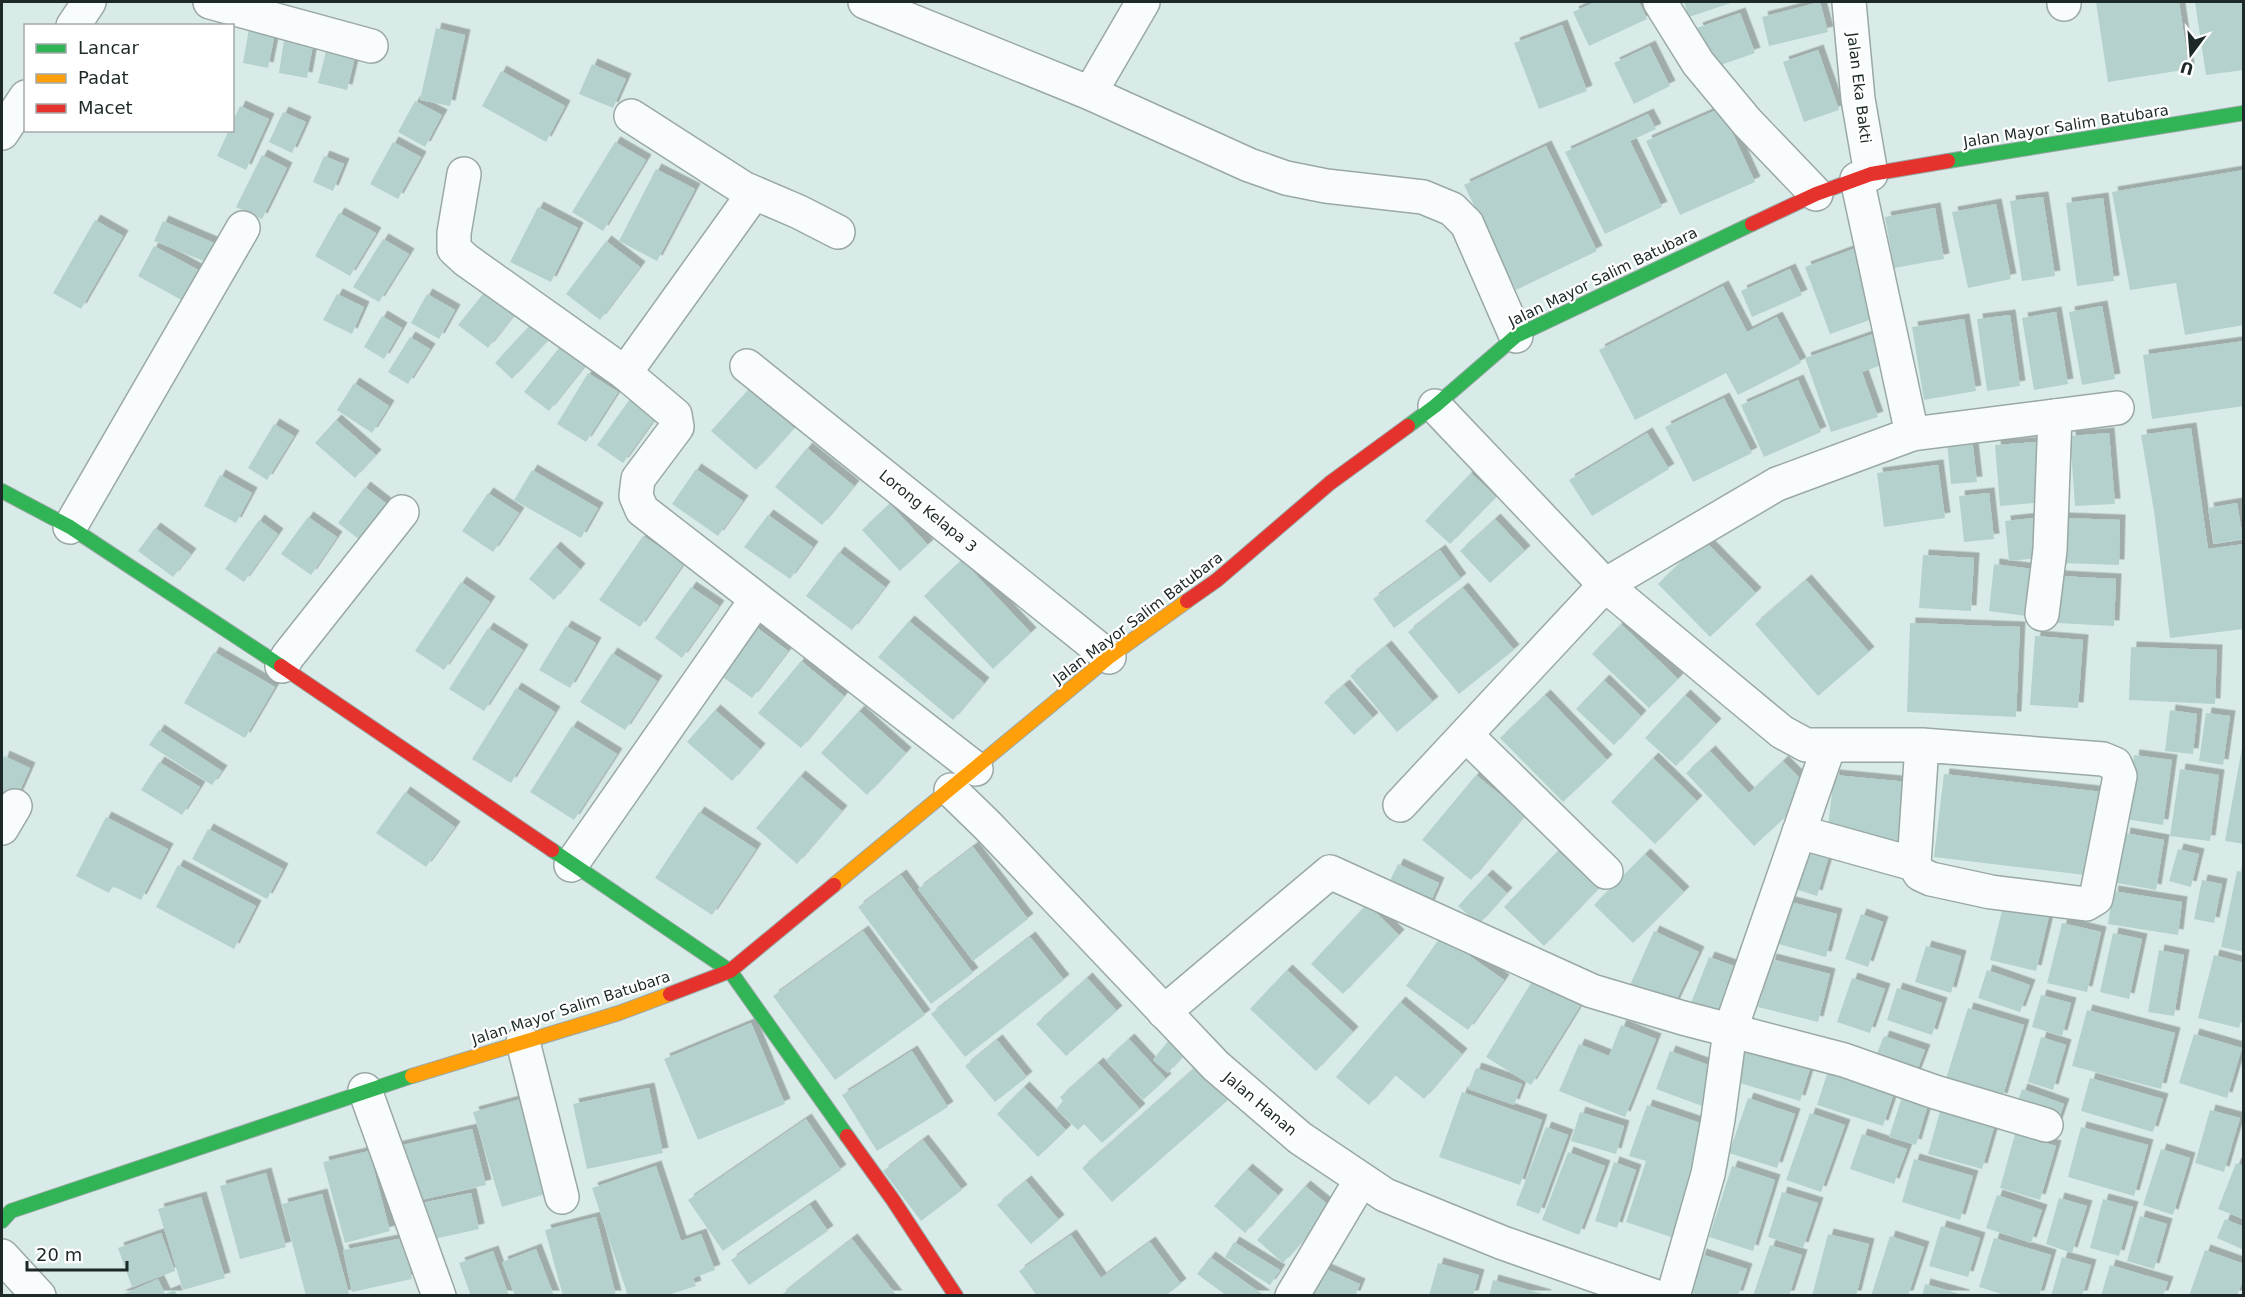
<svg xmlns="http://www.w3.org/2000/svg" width="2245" height="1297" font-family="'DejaVu Sans',sans-serif">
<style>
.building{fill:#b5d1cd;filter:url(#shadow)}
.lines{fill:none;stroke-linecap:round;stroke-linejoin:round}
.street-casing{stroke:#9aa8a6;stroke-width:36}
.fast-casing{stroke:#9aa8a6;stroke-width:16}
.slow-casing{stroke:#9aa8a6;stroke-width:16}
.jam-casing{stroke:#9aa8a6;stroke-width:16}
.street{stroke:#f9fcfc;stroke-width:33}
.fast{stroke:#30b455;stroke-width:14}
.slow{stroke:#ff9f0a;stroke-width:14}
.jam{stroke:#e5322d;stroke-width:14}
.labels{text-anchor:middle;dominant-baseline:central;stroke-width:4.5;stroke-linejoin:round;paint-order:stroke}
.street-label{font-size:15px;fill:#1c2928;stroke:#fff}
</style>
<defs>
<filter id="shadow"><feDropShadow dx="5.5" dy="-5.5" stdDeviation="0" flood-color="#0004"/></filter>
</defs>
<rect width="100%" height="100%" fill="#d9ebe8"/>
<!-- building -->
<g class="building">
<polygon points="1595,2 1639,2 1647,19 1589,46 1573,12"/>
<polygon points="1684,2 1734,2 1689,17"/>
<polygon points="1820,2 1828,32 1769,46 1762,17"/>
<polygon points="2096,2 2179,2 2189,69 2108,82"/>
<polygon points="2195,2 2244,2 2244,70 2206,75"/>
<polygon points="1740,13 1755,53 1712,68 1697,28"/>
<polygon points="250,23 276,28 268,68 243,63"/>
<polygon points="1562,25 1587,91 1539,109 1514,43"/>
<polygon points="436,28 465,35 450,106 420,100"/>
<polygon points="284,40 313,45 307,78 279,73"/>
<polygon points="1650,46 1670,86 1634,104 1614,63"/>
<polygon points="1818,50 1839,110 1804,122 1783,62"/>
<polygon points="326,51 355,57 347,90 318,83"/>
<polygon points="592,64 626,79 613,108 579,94"/>
<polygon points="501,71 565,106 546,142 482,106"/>
<polygon points="415,101 442,115 425,147 398,132"/>
<polygon points="240,106 269,119 246,170 217,156 229,130 232,130 232,123"/>
<polygon points="1721,108 1755,182 1680,215 1646,141"/>
<polygon points="283,112 306,122 292,153 269,142"/>
<polygon points="1648,114 1656,129 1630,141 1662,207 1605,234 1565,152"/>
<polygon points="393,142 421,157 398,199 370,184"/>
<polygon points="615,142 646,160 603,231 572,212"/>
<polygon points="1546,146 1597,251 1516,290 1464,185"/>
<polygon points="262,155 287,168 262,219 236,207"/>
<polygon points="324,156 344,164 333,191 313,182"/>
<polygon points="656,169 695,189 657,261 619,241"/>
<polygon points="2244,170 2244,325 2185,335 2176,283 2130,290 2112,192"/>
<polygon points="2043,197 2055,276 2022,281 2010,201"/>
<polygon points="2103,198 2114,281 2077,286 2066,203"/>
<polygon points="1996,204 2011,279 1968,288 1952,212"/>
<polygon points="538,207 578,228 551,282 510,262"/>
<polygon points="1935,208 1944,259 1894,268 1885,217"/>
<polygon points="339,213 376,233 350,276 315,256"/>
<polygon points="95,220 123,236 81,309 53,293"/>
<polygon points="163,221 219,245 211,264 154,241"/>
<polygon points="383,239 409,254 379,302 353,287"/>
<polygon points="606,241 640,267 600,320 566,294"/>
<polygon points="154,246 202,272 185,302 138,276"/>
<polygon points="1856,248 1881,316 1830,334 1805,267"/>
<polygon points="1790,269 1802,295 1752,317 1741,291"/>
<polygon points="1723,286 1747,332 1777,317 1801,363 1738,395 1726,373 1635,420 1599,350"/>
<polygon points="487,289 516,312 488,348 458,325"/>
<polygon points="337,294 364,307 352,334 323,320"/>
<polygon points="427,294 455,310 439,339 411,323"/>
<polygon points="2102,306 2115,379 2082,385 2069,312"/>
<polygon points="2056,312 2068,384 2034,390 2022,318"/>
<polygon points="2010,315 2020,386 1987,391 1977,319"/>
<polygon points="382,316 402,328 384,359 364,347"/>
<polygon points="1964,319 1976,391 1924,400 1912,327"/>
<polygon points="531,324 548,340 512,379 495,363"/>
<polygon points="1876,333 1887,363 1862,372 1878,417 1831,432 1805,358"/>
<polygon points="410,337 430,349 408,384 388,372"/>
<polygon points="2244,341 2244,406 2152,419 2143,355"/>
<polygon points="562,344 587,363 549,411 524,392"/>
<polygon points="588,373 618,392 586,442 557,424"/>
<polygon points="1798,380 1821,432 1764,457 1741,405"/>
<polygon points="354,383 389,406 372,433 337,410"/>
<polygon points="749,389 794,428 756,470 711,431"/>
<polygon points="632,396 658,414 623,463 597,445"/>
<polygon points="1724,398 1752,453 1693,482 1665,427"/>
<polygon points="336,420 376,455 355,478 315,443"/>
<polygon points="274,424 294,436 267,480 248,468"/>
<polygon points="2191,428 2208,549 2244,544 2244,629 2170,638 2154,511 2141,435"/>
<polygon points="1647,433 1669,469 1592,516 1569,480"/>
<polygon points="2109,433 2115,504 2075,506 2070,436"/>
<polygon points="1972,438 1977,482 1951,484 1947,441"/>
<polygon points="2038,442 2044,502 2000,506 1995,445"/>
<polygon points="807,448 854,486 822,525 775,487"/>
<polygon points="1938,465 1945,518 1884,527 1877,473"/>
<polygon points="696,469 743,501 718,536 672,504"/>
<polygon points="532,470 598,508 581,538 514,500"/>
<polygon points="1471,473 1496,497 1450,544 1425,521"/>
<polygon points="220,475 252,493 236,523 204,506"/>
<polygon points="365,487 392,508 365,544 338,523"/>
<polygon points="488,493 519,513 493,552 462,531"/>
<polygon points="1989,493 1994,539 1964,542 1959,496"/>
<polygon points="2237,503 2243,539 2214,544 2208,508"/>
<polygon points="890,504 928,545 900,571 862,530"/>
<polygon points="768,515 813,547 790,579 744,547"/>
<polygon points="308,517 337,537 311,575 281,554"/>
<polygon points="2034,518 2038,558 2009,561 2005,521"/>
<polygon points="2063,518 2120,520 2119,565 2062,563"/>
<polygon points="1495,519 1525,551 1490,583 1460,551"/>
<polygon points="259,520 278,534 244,582 225,569"/>
<polygon points="155,528 191,554 173,577 138,551"/>
<polygon points="643,536 684,563 640,627 599,600"/>
<polygon points="1704,540 1756,593 1710,637 1658,584"/>
<polygon points="555,547 580,569 554,600 529,579"/>
<polygon points="1440,550 1461,579 1394,628 1373,599"/>
<polygon points="839,552 885,587 852,630 806,596"/>
<polygon points="1923,555 1974,558 1971,611 1919,608"/>
<polygon points="962,560 1031,633 993,669 924,596"/>
<polygon points="1994,564 2040,570 2034,617 1989,611"/>
<polygon points="2059,576 2116,579 2114,626 2057,623"/>
<polygon points="1806,580 1869,652 1818,696 1755,624"/>
<polygon points="461,582 490,602 444,670 415,651"/>
<polygon points="691,587 719,606 682,658 655,638"/>
<polygon points="1463,588 1514,650 1459,694 1408,632"/>
<polygon points="909,621 984,683 953,720 878,657"/>
<polygon points="1910,623 2020,627 2016,717 1907,712"/>
<polygon points="1621,624 1678,679 1649,708 1592,654"/>
<polygon points="566,626 596,643 570,688 539,670"/>
<polygon points="756,627 788,651 752,698 720,675"/>
<polygon points="488,628 523,650 484,711 449,689"/>
<polygon points="2035,636 2083,640 2078,708 2030,705"/>
<polygon points="1386,646 1433,702 1397,732 1350,676"/>
<polygon points="2131,647 2217,650 2215,704 2129,700"/>
<polygon points="214,652 275,687 245,738 184,703"/>
<polygon points="612,653 657,681 625,730 580,702"/>
<polygon points="801,661 844,696 801,748 758,713"/>
<polygon points="1604,680 1641,716 1614,745 1576,709"/>
<polygon points="1344,685 1373,718 1354,735 1324,702"/>
<polygon points="516,688 555,712 511,783 472,759"/>
<polygon points="1545,695 1607,760 1563,802 1500,738"/>
<polygon points="1685,695 1716,724 1676,766 1645,738"/>
<polygon points="715,710 760,749 732,781 687,742"/>
<polygon points="2170,710 2197,714 2193,754 2165,751"/>
<polygon points="859,711 906,753 867,795 821,753"/>
<polygon points="2206,713 2230,716 2223,765 2199,761"/>
<polygon points="572,726 617,754 574,820 530,792"/>
<polygon points="159,730 222,771 212,785 149,745"/>
<polygon points="2242,748 2244,748 2244,844 2225,841"/>
<polygon points="1710,751 1749,793 1783,761 1813,791 1754,846 1686,773"/>
<polygon points="2134,755 2172,760 2163,825 2125,819"/>
<polygon points="4,756 30,768 14,804 2,799 2,762"/>
<polygon points="1653,758 1697,801 1655,844 1611,802"/>
<polygon points="159,762 200,787 182,815 141,790"/>
<polygon points="2180,769 2219,775 2210,841 2170,836"/>
<polygon points="1944,774 2103,792 2093,876 1934,857"/>
<polygon points="1476,775 1525,815 1471,880 1422,840"/>
<polygon points="1834,775 1908,782 1901,844 1827,835"/>
<polygon points="800,776 842,811 797,864 756,828"/>
<polygon points="405,792 455,827 426,867 376,833"/>
<polygon points="699,812 756,849 712,915 655,878"/>
<polygon points="106,817 168,849 141,900 113,886 109,893 76,876"/>
<polygon points="208,829 283,869 267,899 192,859"/>
<polygon points="2125,833 2164,840 2156,890 2117,883"/>
<polygon points="1795,846 1829,856 1817,896 1783,885"/>
<polygon points="973,847 1028,919 973,961 918,889"/>
<polygon points="2178,849 2199,854 2191,887 2169,881"/>
<polygon points="1558,851 1598,889 1544,946 1504,907"/>
<polygon points="1645,854 1684,892 1633,943 1594,905"/>
<polygon points="1398,864 1439,883 1428,908 1386,889"/>
<polygon points="178,865 256,906 234,949 156,907"/>
<polygon points="2237,871 2244,872 2244,952 2221,947"/>
<polygon points="901,875 973,973 931,1004 858,907"/>
<polygon points="1487,875 1507,893 1479,924 1458,906"/>
<polygon points="2202,880 2222,884 2214,923 2194,919"/>
<polygon points="2113,891 2182,902 2178,935 2108,924"/>
<polygon points="2005,898 2051,908 2036,971 1990,960"/>
<polygon points="1779,899 1837,914 1826,957 1767,941"/>
<polygon points="1367,904 1399,935 1343,994 1311,964"/>
<polygon points="1861,914 1883,922 1868,967 1845,959"/>
<polygon points="2062,923 2101,932 2087,992 2047,983"/>
<polygon points="863,931 925,1015 835,1080 773,996"/>
<polygon points="1654,931 1699,952 1674,1005 1630,985"/>
<polygon points="2113,933 2142,939 2129,999 2100,992"/>
<polygon points="1441,936 1504,980 1468,1030 1406,986"/>
<polygon points="1030,937 1064,980 965,1057 931,1014"/>
<polygon points="1926,946 1961,956 1951,993 1915,982"/>
<polygon points="2159,950 2184,955 2174,1016 2148,1012"/>
<polygon points="2214,955 2244,963 2244,1011 2239,1028 2198,1018"/>
<polygon points="1709,957 1748,971 1731,1018 1691,1003"/>
<polygon points="1771,959 1830,974 1818,1022 1758,1007"/>
<polygon points="1287,970 1353,1032 1316,1071 1250,1009"/>
<polygon points="1987,970 2030,985 2020,1012 1978,998"/>
<polygon points="1087,978 1117,1011 1066,1056 1036,1024"/>
<polygon points="1534,978 1580,1006 1531,1085 1486,1057"/>
<polygon points="1852,978 1885,989 1870,1033 1837,1022"/>
<polygon points="1897,988 1942,1003 1932,1035 1887,1020"/>
<polygon points="2041,995 2071,1003 2062,1036 2032,1027"/>
<polygon points="1400,1002 1462,1054 1424,1099 1395,1075 1369,1105 1336,1077"/>
<polygon points="1968,1008 2024,1025 2002,1099 1945,1082"/>
<polygon points="2087,1010 2175,1033 2161,1089 2072,1066"/>
<polygon points="751,1023 785,1104 698,1140 664,1059"/>
<polygon points="1621,1025 1656,1039 1625,1117 1559,1091 1579,1044 1609,1056"/>
<polygon points="2194,1034 2242,1048 2227,1098 2179,1083"/>
<polygon points="1884,1036 1925,1050 1915,1076 1874,1061"/>
<polygon points="2041,1037 2066,1045 2053,1090 2028,1082"/>
<polygon points="1129,1039 1166,1079 1143,1100 1106,1060"/>
<polygon points="997,1040 1027,1077 995,1102 965,1066"/>
<polygon points="1168,1041 1184,1054 1168,1073 1153,1060"/>
<polygon points="1744,1044 1811,1065 1800,1101 1733,1081"/>
<polygon points="912,1051 948,1107 877,1151 842,1095"/>
<polygon points="1670,1051 1717,1068 1702,1106 1656,1089"/>
<polygon points="1098,1063 1140,1109 1102,1143 1084,1124 1078,1130 1056,1109 1063,1101 1060,1097"/>
<polygon points="1197,1066 1228,1100 1112,1202 1082,1168"/>
<polygon points="1476,1068 1522,1084 1514,1105 1468,1089"/>
<polygon points="1828,1071 1894,1093 1883,1126 1817,1105"/>
<polygon points="2090,1078 2163,1099 2153,1132 2081,1111"/>
<polygon points="1024,1087 1066,1130 1038,1157 997,1114"/>
<polygon points="649,1088 663,1153 587,1169 573,1104"/>
<polygon points="2022,1089 2064,1104 2057,1124 2015,1109"/>
<polygon points="1462,1092 1542,1120 1520,1185 1439,1157"/>
<polygon points="1902,1097 1928,1105 1916,1145 1889,1137"/>
<polygon points="1748,1098 1795,1114 1777,1168 1729,1153"/>
<polygon points="521,1099 549,1193 502,1207 473,1112"/>
<polygon points="1647,1105 1712,1127 1674,1238 1626,1222 1646,1161 1629,1156"/>
<polygon points="1941,1108 1995,1124 1982,1169 1928,1154"/>
<polygon points="2210,1110 2240,1118 2224,1172 2195,1163"/>
<polygon points="1580,1112 1624,1126 1616,1154 1571,1141"/>
<polygon points="1810,1113 1845,1125 1821,1192 1786,1180"/>
<polygon points="806,1119 841,1170 723,1251 688,1200"/>
<polygon points="1546,1127 1568,1135 1539,1214 1516,1205"/>
<polygon points="2081,1127 2148,1145 2134,1196 2068,1177"/>
<polygon points="472,1129 486,1185 408,1203 394,1147"/>
<polygon points="1862,1134 1907,1149 1894,1184 1850,1169"/>
<polygon points="2015,1134 2056,1146 2040,1200 2000,1188"/>
<polygon points="923,1140 962,1190 921,1221 883,1171"/>
<polygon points="2161,1149 2190,1158 2173,1215 2143,1205"/>
<polygon points="369,1151 390,1231 345,1243 323,1162"/>
<polygon points="1568,1152 1605,1166 1579,1235 1542,1220"/>
<polygon points="1914,1159 1973,1176 1960,1220 1902,1202"/>
<polygon points="1614,1162 1636,1170 1617,1228 1595,1221"/>
<polygon points="2236,1163 2244,1166 2244,1219 2218,1209"/>
<polygon points="656,1166 681,1241 701,1234 715,1270 693,1278 696,1286 665,1296 628,1296 592,1188"/>
<polygon points="1732,1166 1775,1180 1753,1251 1709,1237"/>
<polygon points="1247,1169 1278,1195 1245,1233 1214,1206"/>
<polygon points="266,1173 286,1247 240,1259 220,1186"/>
<polygon points="1026,1181 1059,1220 1031,1244 997,1205"/>
<polygon points="1305,1186 1332,1208 1283,1263 1257,1240"/>
<polygon points="1782,1192 1818,1203 1803,1248 1768,1237"/>
<polygon points="471,1193 479,1229 421,1242 412,1205"/>
<polygon points="322,1194 349,1294 342,1296 306,1296 282,1204"/>
<polygon points="1997,1195 2042,1210 2031,1243 1986,1228"/>
<polygon points="201,1197 225,1278 183,1290 158,1209"/>
<polygon points="2059,1198 2087,1206 2072,1253 2046,1244"/>
<polygon points="2103,1199 2133,1207 2119,1256 2090,1248"/>
<polygon points="810,1205 828,1231 749,1285 731,1260"/>
<polygon points="2140,1216 2167,1224 2154,1269 2127,1261"/>
<polygon points="596,1217 616,1296 563,1296 545,1230"/>
<polygon points="2225,1219 2244,1227 2244,1250 2217,1238"/>
<polygon points="1941,1226 1980,1238 1968,1277 1929,1266"/>
<polygon points="161,1233 175,1271 132,1287 118,1248"/>
<polygon points="1828,1234 1869,1244 1856,1296 1812,1296"/>
<polygon points="1071,1235 1101,1278 1150,1242 1181,1284 1165,1296 1037,1296 1019,1271"/>
<polygon points="1890,1236 1924,1247 1908,1296 1871,1296"/>
<polygon points="403,1238 412,1279 352,1292 343,1250"/>
<polygon points="1994,1238 2051,1255 2039,1296 2008,1296 1979,1287"/>
<polygon points="852,1239 897,1296 780,1296"/>
<polygon points="1234,1242 1280,1270 1270,1285 1225,1257"/>
<polygon points="1770,1245 1802,1255 1789,1296 1753,1296"/>
<polygon points="536,1249 554,1296 515,1296 502,1262"/>
<polygon points="2205,1250 2244,1264 2244,1277 2237,1296 2189,1296"/>
<polygon points="493,1251 509,1296 471,1296 459,1263"/>
<polygon points="1701,1254 1747,1269 1738,1296 1701,1296 1689,1292"/>
<polygon points="1210,1257 1265,1296 1227,1296 1197,1274"/>
<polygon points="2062,1257 2091,1265 2082,1296 2051,1296"/>
<polygon points="1438,1263 1479,1275 1473,1296 1429,1296"/>
<polygon points="1314,1264 1360,1284 1355,1296 1300,1296"/>
<polygon points="2110,1265 2168,1282 2163,1296 2101,1296"/>
<polygon points="158,1279 165,1294 175,1290 177,1296 119,1296"/>
<polygon points="1493,1280 1546,1295 1546,1296 1489,1296"/>
<polygon points="1925,1284 1964,1295 1964,1296 1922,1296"/>
</g>
<g class="lines">
<!-- street casing -->
<g class="street-casing">
<g id="street">
<polyline points="210,2 371,46"/>
<polyline points="865,2 1090,93 1249,165 1286,178 1326,186 1423,197 1452,209 1467,224 1516,336"/>
<polyline points="1660,2 1698,63 1747,122 1816,194"/>
<polyline points="1849,2 1858,99 1871,174"/>
<polyline points="2064,2 2064,4"/>
<polyline points="73,26 89,2"/>
<polyline points="1090,93 1143,2"/>
<polyline points="631,116 743,188 799,212 838,232"/>
<polyline points="2,133 26,97"/>
<polyline points="464,174 454,233 454,249 466,260 625,373 675,415 677,427 638,479 636,496 642,510 976,769"/>
<polyline points="1857,179 1912,434"/>
<polyline points="747,366 1109,657"/>
<polyline points="625,373 754,193"/>
<polyline points="1435,406 1605,585 1782,732 1806,745 1922,745 2103,759 2115,764 2120,776 2096,898 2086,904 1991,892 1931,879 1920,874 1914,864 1922,745"/>
<polyline points="70,527 243,228"/>
<polyline points="2042,614 2050,550 2055,416"/>
<polyline points="282,666 288,656 402,512"/>
<polyline points="1466,735 1606,872"/>
<polyline points="951,790 988,826 1216,1066 1300,1138 1385,1195 1503,1243 1654,1296"/>
<polyline points="1400,805 1605,585 1777,484 1912,434 2117,408"/>
<polyline points="2,828 15,806"/>
<polyline points="1799,832 1914,864"/>
<polyline points="571,865 756,600"/>
<polyline points="1164,1012 1330,872 1592,991 1683,1018 1844,1060 1935,1092 2046,1125"/>
<polyline points="523,1042 562,1197"/>
<polyline points="365,1090 439,1296"/>
<polyline points="2,1256 39,1296"/>
<polyline points="1292,1296 1361,1180"/>
<polyline points="1673,1296 1708,1174 1718,1119 1730,1031 1829,746"/>
</g>
</g>
<!-- fast casing -->
<g class="fast-casing">
<g id="fast">
<polyline points="1948,161 2244,113"/>
<polyline points="1408,426 1435,406 1516,336 1752,224"/>
<polyline points="2,491 70,527 281,666"/>
<polyline points="552,850 730,971 847,1136"/>
<polyline points="2,1221 11,1211 412,1076"/>
</g>
</g>
<!-- slow casing -->
<g class="slow-casing">
<g id="slow">
<polyline points="834,885 1109,657 1187,601"/>
<polyline points="412,1076 619,1013 670,994"/>
</g>
</g>
<!-- jam casing -->
<g class="jam-casing">
<g id="jam">
<polyline points="1752,224 1816,194 1871,174 1948,161"/>
<polyline points="1187,601 1217,580 1330,483 1408,426"/>
<polyline points="281,666 552,850"/>
<polyline points="670,994 730,971 834,885"/>
<polyline points="847,1136 893,1200 956,1296"/>
</g>
</g>
<!-- street -->
<use href="#street" class="street"/>
<!-- fast -->
<use href="#fast" class="fast"/>
<!-- slow -->
<use href="#slow" class="slow"/>
<!-- jam -->
<use href="#jam" class="jam"/>
</g>
<g class="labels">
<!-- street labels -->
<g class="street-label">
<text transform="translate(1859 88) rotate(83)">Jalan Eka Bakti</text>
<text transform="translate(2066 126) rotate(-9)">Jalan Mayor Salim Batubara</text>
<text transform="translate(1603 277) rotate(-26)">Jalan Mayor Salim Batubara</text>
<text transform="translate(928 511) rotate(39)">Lorong Kelapa 3</text>
<text transform="translate(1138 618) rotate(-37)">Jalan Mayor Salim Batubara</text>
<text transform="translate(571 1008) rotate(-18)">Jalan Mayor Salim Batubara</text>
<text transform="translate(1260 1104) rotate(40)">Jalan Hanan</text>
</g>
</g>
<!-- border -->
<rect width="2245" height="1297" fill="none" stroke="#1c2928" stroke-width="6"/>
<!-- legend -->
<rect x="24" y="24" width="210" height="108" fill="#ffffff" stroke="#a4a9a9" stroke-width="1.5"/>
<rect x="36" y="44" width="30" height="9" fill="#30b455" stroke="#a4a9a9" stroke-width="1.5"/>
<text x="78" y="54" font-size="18" fill="#1c2928">Lancar</text>
<rect x="36" y="74" width="30" height="9" fill="#ff9f0a" stroke="#a4a9a9" stroke-width="1.5"/>
<text x="78" y="84" font-size="18" fill="#1c2928">Padat</text>
<rect x="36" y="104" width="30" height="9" fill="#e5322d" stroke="#a4a9a9" stroke-width="1.5"/>
<text x="78" y="114" font-size="18" fill="#1c2928">Macet</text>
<!-- north arrow -->
<g transform="translate(2191 54) rotate(196)" stroke="#ffffff" stroke-width="4.5" paint-order="stroke">
<path d="M0-4.5L10 22L0 15L-10 22Z" fill="#1c2928"/>
<text y="-9" font-size="16" font-weight="bold" text-anchor="middle" fill="#1c2928">U</text>
</g>
<!-- scale -->
<path d="M27 1261v9h100v-9" fill="none" stroke="#1c2928" stroke-width="3"/>
<text x="36" y="1261" font-size="18" fill="#1c2928" stroke="#ffffff" stroke-width="4.5" paint-order="stroke">20 m</text>
</svg>
